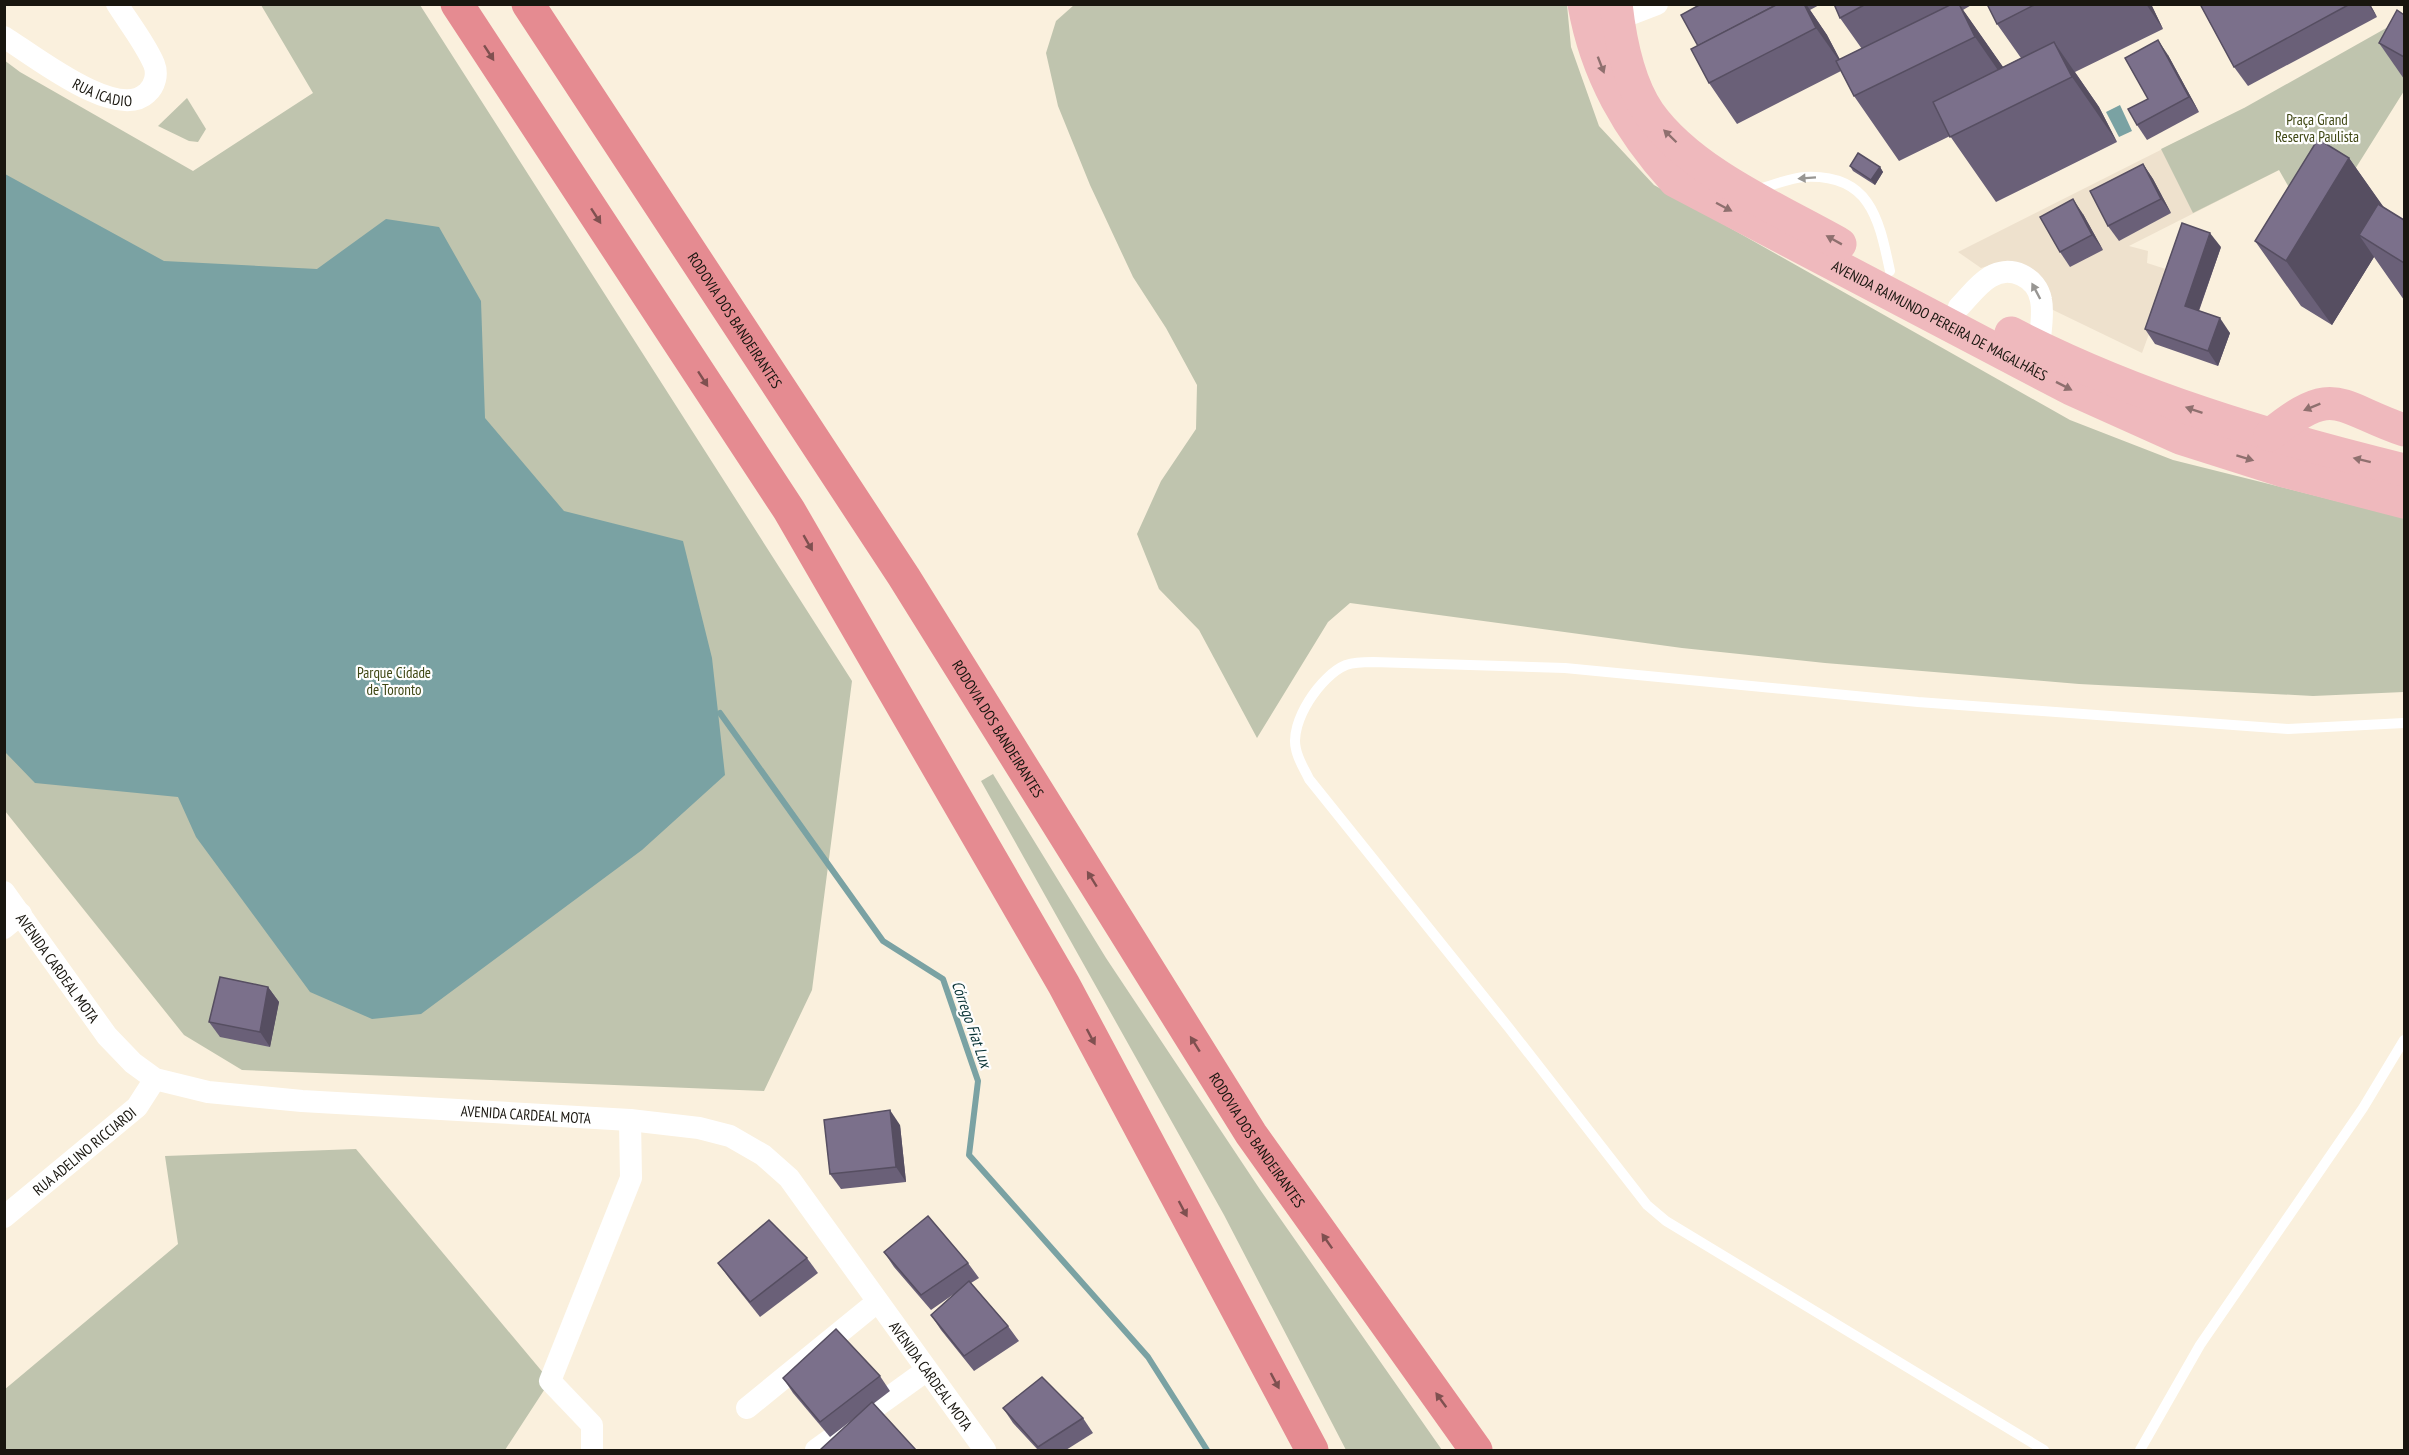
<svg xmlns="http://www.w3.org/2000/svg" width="2409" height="1455" font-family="'PT Sans Narrow',sans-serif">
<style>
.education{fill:#eee1cd}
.green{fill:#bfc4ae}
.water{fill:#7aa2a3}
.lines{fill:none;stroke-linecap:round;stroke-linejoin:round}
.stream{stroke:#7aa2a3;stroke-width:6}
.service{stroke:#fff;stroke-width:10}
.minor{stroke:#fff;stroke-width:22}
.primary{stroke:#efb9bd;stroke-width:33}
.motorway{stroke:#e58b91;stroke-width:33}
.wall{fill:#6a6078}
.shaded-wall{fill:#564e61}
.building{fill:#7b708b;stroke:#564e61;stroke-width:1.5}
.oneway{fill:#7f5050}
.oneway2{fill:#8f706f}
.oneway3{fill:#989693}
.labels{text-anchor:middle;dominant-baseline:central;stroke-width:4.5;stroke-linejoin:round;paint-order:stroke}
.street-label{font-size:15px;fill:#19160f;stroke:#fefefe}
.park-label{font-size:15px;fill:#404815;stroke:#fefefe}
.water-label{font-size:16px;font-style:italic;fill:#083234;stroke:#fefefe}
</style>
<rect width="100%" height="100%" fill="#faf0dd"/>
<!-- education -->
<polygon class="education" points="2244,108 2279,170 2129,246 2148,251 2147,263 2172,271 2142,353 2051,309 2004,261 1981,268 1958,252"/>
<!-- green -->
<g class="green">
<polygon points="261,5 420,5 852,681 812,990 764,1091 242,1070 184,1035 5,811 4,60 20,72 193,171 313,93"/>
<polygon points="1074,5 1567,5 1571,47 1599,126 1654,185 2070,420 2173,460 2404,518 2404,692 2313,696 2079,684 1825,663 1682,648 1350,603 1328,622 1257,738 1199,630 1159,589 1137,534 1161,481 1196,429 1197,385 1166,328 1133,277 1090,185 1058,106 1046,53 1056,21"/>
<polygon points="2404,18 2404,91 2315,233 2279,170 2193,213 2161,149 2244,108"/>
<polygon points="187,98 206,129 198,142 189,141 158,126"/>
<polygon points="993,774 1106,958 1261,1191 1442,1450 1346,1450 1224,1215 981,781"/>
<polygon points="356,1149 550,1381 505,1450 5,1450 4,1390 178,1244 165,1156"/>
</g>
<!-- water -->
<g class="water">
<polygon points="2120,105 2132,131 2119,137 2106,112"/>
<polygon points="5,174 164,261 317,269 386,219 439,227 481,301 485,418 564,511 683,541 712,658 725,775 642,850 421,1014 372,1019 310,992 196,837 178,797 35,783 5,752"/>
</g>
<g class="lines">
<!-- stream -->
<polyline class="stream" points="720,713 883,941 943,979 978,1081 969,1155 1148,1357 1207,1450"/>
<!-- service -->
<g class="service">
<path d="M1756,190C1771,186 1789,178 1805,177C1871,174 1879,220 1890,271"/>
<path d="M2044,1450L1666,1221L1647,1205L1509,1028L1309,779C1305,770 1298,760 1296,749C1289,722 1321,675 1346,665C1355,662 1364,662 1373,662L1565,668L1918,702L2288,729L2404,723"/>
<polyline points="2140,1450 2200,1345 2363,1108 2404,1040"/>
</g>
<!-- minor -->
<g class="minor">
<polyline points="1618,19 1657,4"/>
<path id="s1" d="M4,37C33,55 117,122 147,93C155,86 158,74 154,64C145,43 129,23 117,4"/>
<path d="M1959,307C1969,297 1978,284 1990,277C2010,264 2037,277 2041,300C2044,315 2040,333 2039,348"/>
<path id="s2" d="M4,892L107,1036L133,1063L155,1079L208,1092L302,1101L630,1120L699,1128L730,1136L763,1155L789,1178L985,1450"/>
<polyline points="4,928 21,914"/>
<path id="s3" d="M4,1217L137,1107L155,1079"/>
<polyline points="747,1408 877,1302"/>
<polyline points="592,1450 592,1425 550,1381 631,1178 630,1120"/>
<polyline points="816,1450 927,1370"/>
</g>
<!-- primary -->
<g class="primary">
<path id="s4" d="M1584,4C1596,74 1629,130 1675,181L2071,389L2180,438L2284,471L2404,502"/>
<path d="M1616,4C1620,39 1629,84 1649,113C1691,172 1778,209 1840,244"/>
<path d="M2011,333C2135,397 2269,437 2404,470"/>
<path d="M2270,435C2335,382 2337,407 2404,430"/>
</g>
<!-- motorway -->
<g class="motorway">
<polyline points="457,4 789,510 1064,985 1312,1450"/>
<path id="s5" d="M528,4L904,577L1251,1134L1476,1450"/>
</g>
</g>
<!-- wall -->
<g class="wall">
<polygon points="1701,4 1821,4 1810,10 1827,35 1840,60 1862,49 1840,18 1834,4 1973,4 1963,10 2003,67 2021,58 1997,24 1987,4 2151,4 2163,29 2075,72 2099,107 2117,142 1996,202 1950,136 1899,161 1854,96 1841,71 1737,124 1709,83 1698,46"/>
<polygon points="2200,4 2370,4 2377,17 2248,86 2234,67"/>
<polygon points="2404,15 2404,79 2379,43"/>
<polygon points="2168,55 2199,112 2147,140 2137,125"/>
<polygon points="2349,158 2383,207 2404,220 2404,300 2374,257 2332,325 2301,306 2255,241"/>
<polygon points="2143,164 2153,179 2171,213 2119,241 2108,226"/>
<polygon points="1850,166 1880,167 1883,172 1875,185 1853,171"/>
<polygon points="2083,214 2103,250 2070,267 2060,252"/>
<polygon points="2221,247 2199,311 2230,333 2218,366 2155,344 2145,329"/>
<polygon points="268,987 279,1002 270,1047 220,1037 209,1022"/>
<polygon points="900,1125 906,1182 841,1189 830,1174"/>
<polygon points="884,1252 968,1263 979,1278 971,1283 1008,1326 1019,1341 974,1371 941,1330 931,1315 954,1294 931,1310 894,1267"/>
<polygon points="807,1258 818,1273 760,1317 729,1278 718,1263"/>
<polygon points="880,1376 890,1391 830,1437 793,1393 783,1378"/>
<polygon points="1003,1408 1083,1418 1093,1433 1066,1450 1038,1450 1013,1423"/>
</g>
<!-- shaded-wall -->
<g class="shaded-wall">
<polygon points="1804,4 1806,4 1827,35 1845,69 1816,28"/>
<polygon points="1959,4 2003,67 2020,102 1975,37"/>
<polygon points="2146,4 2151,4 2163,29"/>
<polygon points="2368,4 2370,4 2377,17"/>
<polygon points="2158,40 2168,55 2199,112 2189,97"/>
<polygon points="2054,42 2099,107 2117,142 2072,77"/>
<polygon points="2349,158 2395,223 2359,235 2374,257 2332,325 2286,261"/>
<polygon points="2143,164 2153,179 2171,213 2161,199"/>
<polygon points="1880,167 1883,172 1875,185 1871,180"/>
<polygon points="2073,199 2083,214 2103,250 2092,235"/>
<polygon points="2210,233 2221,247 2195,321 2185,306"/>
<polygon points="2220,318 2230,333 2218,366 2208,351"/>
<polygon points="268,987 279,1002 270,1047 260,1032"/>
<polygon points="890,1110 900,1125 906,1182 896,1167"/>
</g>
<!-- building -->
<g class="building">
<polygon points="1701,4 1778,4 1698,46 1681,15"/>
<polygon points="1778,4 1804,4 1816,28 1709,83 1691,49"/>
<polygon points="1834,4 1866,4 1840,18"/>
<polygon points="1952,4 1959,4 1975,37 1854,96 1836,61"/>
<polygon points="1987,4 2036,4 1997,24"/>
<polygon points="2200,4 2350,4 2234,67"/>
<polygon points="2397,10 2404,15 2404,57 2379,43"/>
<polygon points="2158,40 2189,97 2137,125 2128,109 2148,99 2125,58"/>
<polygon points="2054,42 2072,77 1950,137 1933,102"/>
<polygon points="2318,139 2349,158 2286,261 2255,241"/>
<polygon points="1858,153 1880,167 1871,180 1850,166"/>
<polygon points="2143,164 2161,199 2108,226 2090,191"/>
<polygon points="2073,199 2092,235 2060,252 2040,217"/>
<polygon points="2378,204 2404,220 2404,263 2359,235"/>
<polygon points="2182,223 2210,233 2185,306 2220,318 2208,351 2145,329"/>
<polygon points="220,977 268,987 260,1032 209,1022"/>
<polygon points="890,1110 896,1167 830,1174 824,1120"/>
<polygon points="928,1216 968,1263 921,1295 884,1252"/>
<polygon points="769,1220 807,1258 750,1302 718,1263"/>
<polygon points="969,1281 1008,1326 964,1356 931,1315"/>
<polygon points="836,1329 880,1376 820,1422 783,1378"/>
<polygon points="1042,1377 1083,1418 1038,1447 1003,1408"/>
<polygon points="872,1402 916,1450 820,1450"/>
</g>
<!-- one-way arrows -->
<defs><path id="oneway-solid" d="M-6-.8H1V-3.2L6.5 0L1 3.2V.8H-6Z" transform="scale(1.5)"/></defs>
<g class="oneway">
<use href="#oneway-solid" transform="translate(489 53) rotate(57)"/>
<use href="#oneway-solid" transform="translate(596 216) rotate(57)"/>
<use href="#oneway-solid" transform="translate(703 379) rotate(57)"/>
<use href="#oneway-solid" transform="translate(808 543) rotate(60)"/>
<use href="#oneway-solid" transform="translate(1092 879) rotate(-122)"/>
<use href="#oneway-solid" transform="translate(1091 1037) rotate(62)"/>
<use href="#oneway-solid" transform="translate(1195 1044) rotate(-122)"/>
<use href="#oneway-solid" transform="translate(1183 1209) rotate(62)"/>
<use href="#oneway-solid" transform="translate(1327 1241) rotate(-125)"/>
<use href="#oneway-solid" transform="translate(1275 1381) rotate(62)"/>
<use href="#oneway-solid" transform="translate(1441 1400) rotate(-126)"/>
</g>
<g class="oneway2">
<use href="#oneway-solid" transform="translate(1601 65) rotate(69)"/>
<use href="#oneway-solid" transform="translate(1670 136) rotate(-136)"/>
<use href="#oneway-solid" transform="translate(1724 207) rotate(28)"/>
<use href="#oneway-solid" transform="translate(1834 240) rotate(-151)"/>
<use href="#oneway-solid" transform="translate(2064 386) rotate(27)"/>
<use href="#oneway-solid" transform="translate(2312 407) rotate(158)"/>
<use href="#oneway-solid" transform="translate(2194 410) rotate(-161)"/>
<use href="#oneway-solid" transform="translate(2245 458) rotate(17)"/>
<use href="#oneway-solid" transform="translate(2362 460) rotate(-166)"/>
</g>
<g class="oneway3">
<use href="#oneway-solid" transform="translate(1807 178) rotate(176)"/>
<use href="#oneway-solid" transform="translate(2036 291) rotate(-118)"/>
</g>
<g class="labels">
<!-- street labels -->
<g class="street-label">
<text stroke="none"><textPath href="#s1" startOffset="114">RUA ICADIO</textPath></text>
<text stroke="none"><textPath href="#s5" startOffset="378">RODOVIA DOS BANDEIRANTES</textPath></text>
<text stroke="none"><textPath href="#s4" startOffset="501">AVENIDA RAIMUNDO PEREIRA DE MAGALHÃES</textPath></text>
<text stroke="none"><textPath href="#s5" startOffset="864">RODOVIA DOS BANDEIRANTES</textPath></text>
<text stroke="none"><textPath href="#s2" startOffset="93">AVENIDA CARDEAL MOTA</textPath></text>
<text stroke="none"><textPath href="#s2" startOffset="615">AVENIDA CARDEAL MOTA</textPath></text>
<text stroke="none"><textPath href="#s5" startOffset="1350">RODOVIA DOS BANDEIRANTES</textPath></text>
<text stroke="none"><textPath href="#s3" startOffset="104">RUA ADELINO RICCIARDI</textPath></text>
<text stroke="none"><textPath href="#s2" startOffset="1137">AVENIDA CARDEAL MOTA</textPath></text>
</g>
<!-- park labels -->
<g class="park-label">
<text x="2317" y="119">Praça Grand<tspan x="2317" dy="17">Reserva Paulista</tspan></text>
<text x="394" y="672">Parque Cidade<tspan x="394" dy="17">de Toronto</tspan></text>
</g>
<!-- water labels -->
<g class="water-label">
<text transform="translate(972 1024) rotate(71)">Córrego Fiat Lux</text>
</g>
</g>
<!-- border -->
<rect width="2409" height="1455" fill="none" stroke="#19160f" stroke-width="12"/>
</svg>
